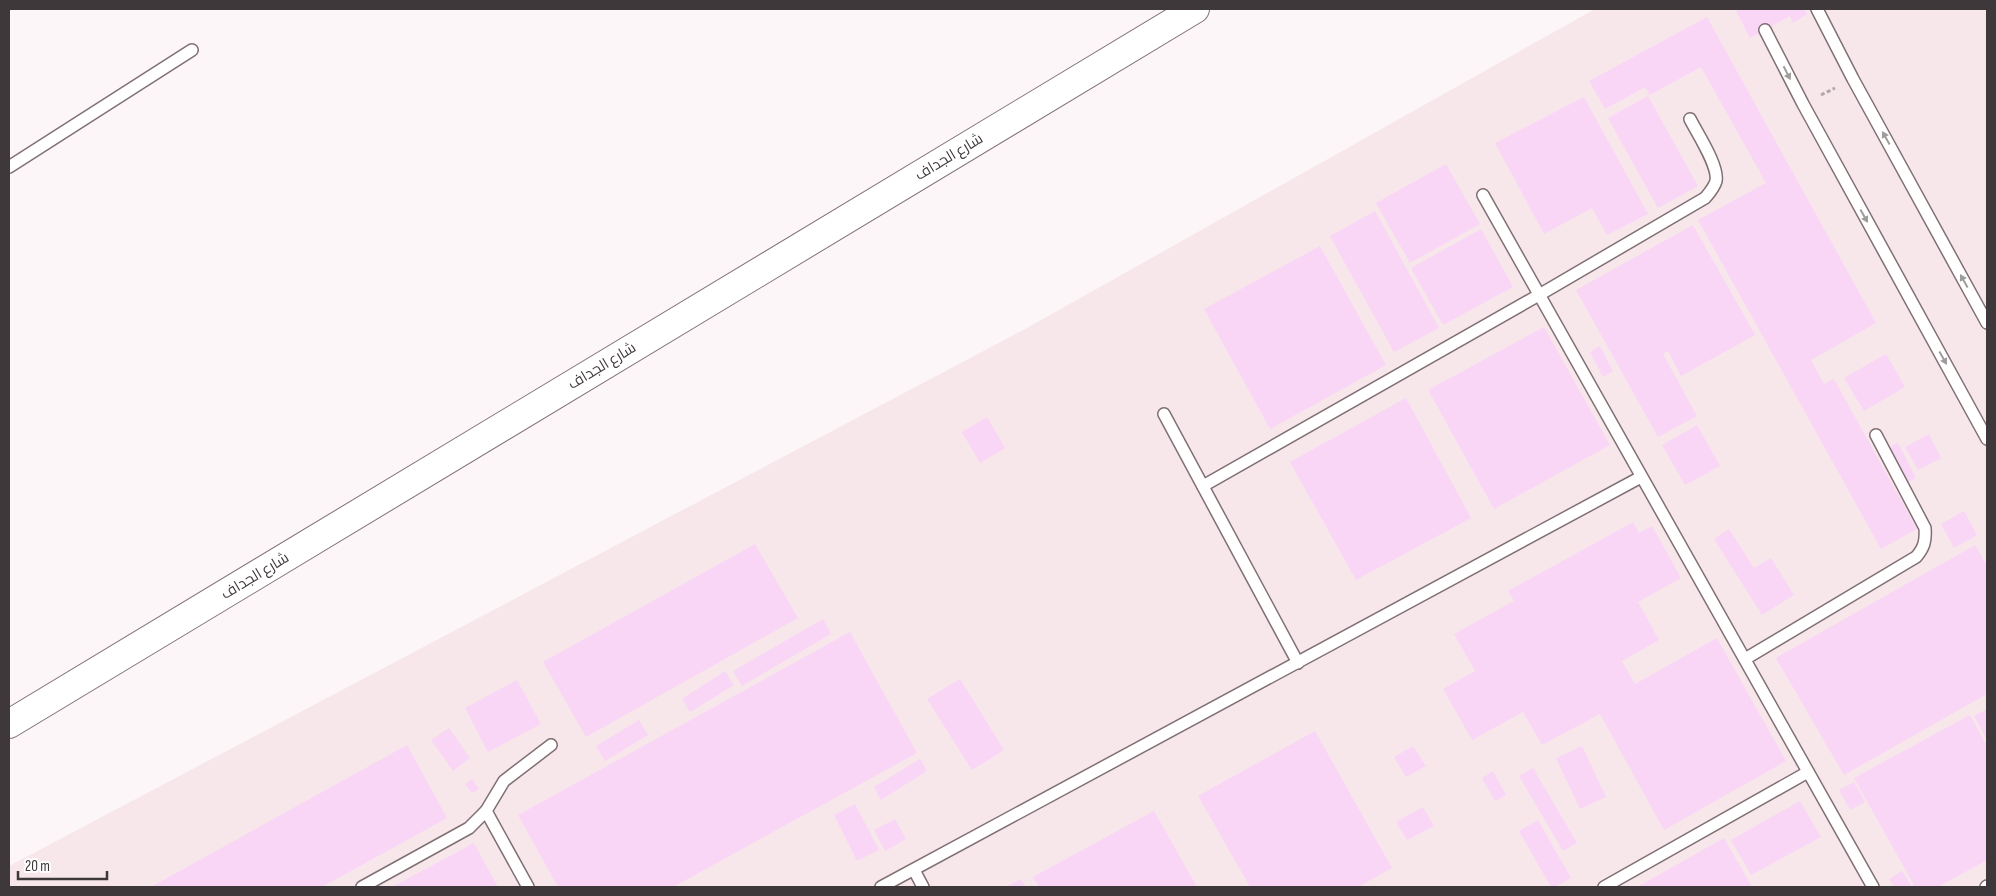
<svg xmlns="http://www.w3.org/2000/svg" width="1996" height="896" font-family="'Sofia Sans Condensed',Cairo,sans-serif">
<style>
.built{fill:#f7e7eb}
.building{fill:#f9d6f6}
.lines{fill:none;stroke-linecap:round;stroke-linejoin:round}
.lane-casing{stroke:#807074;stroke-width:14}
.secondary-casing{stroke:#807074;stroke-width:30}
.path{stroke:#afa8aa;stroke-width:3;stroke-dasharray:4 2.5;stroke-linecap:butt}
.lane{stroke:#fff;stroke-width:11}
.secondary{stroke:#fff;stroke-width:28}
.oneway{fill:#9f9c9c}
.labels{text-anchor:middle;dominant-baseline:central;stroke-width:4.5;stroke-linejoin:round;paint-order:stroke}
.street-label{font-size:15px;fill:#3f383a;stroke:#fff}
</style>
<rect width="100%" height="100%" fill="#fdf6f8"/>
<!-- built -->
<polygon class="built" points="1595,9 1987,9 1987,887 9,887 9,866 1025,329"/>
<!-- building -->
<g class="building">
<polygon points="1740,9 1804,9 1807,14 1793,23 1790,16 1750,38 1736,11"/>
<polygon points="1707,17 1876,323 1811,360 1824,384 1834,379 1917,529 1881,549 1698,220 1766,183 1701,67 1650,95 1645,87 1605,109 1589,81"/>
<polygon points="1648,96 1698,186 1658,208 1608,118"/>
<polygon points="1584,97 1648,214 1607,235 1592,208 1544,234 1495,143"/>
<polygon points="1446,164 1480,224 1410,263 1376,203"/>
<polygon points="1375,211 1439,328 1394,352 1330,236"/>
<polygon points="1693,225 1755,335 1681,376 1668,351 1663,354 1697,416 1658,437 1576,290"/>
<polygon points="1481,229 1513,287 1443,325 1411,268"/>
<polygon points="1320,246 1386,365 1270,429 1204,309"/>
<polygon points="1544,327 1610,445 1494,509 1428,390"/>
<polygon points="1600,346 1613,371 1603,377 1590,352"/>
<polygon points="1886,354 1905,387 1864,411 1844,378"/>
<polygon points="1406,398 1471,518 1356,580 1290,462"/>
<polygon points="987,417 1005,448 980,463 962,432"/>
<polygon points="1697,425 1720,466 1685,485 1662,445"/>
<polygon points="1929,434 1941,458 1918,470 1905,447"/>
<polygon points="1898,443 1916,478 1904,484 1886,449"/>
<polygon points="1964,511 1977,535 1954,548 1941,524"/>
<polygon points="1633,522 1639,533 1652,526 1681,578 1638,602 1659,640 1622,661 1635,684 1717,638 1786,761 1664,830 1600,714 1542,745 1523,712 1472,740 1443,689 1475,671 1454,634 1514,601 1508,591"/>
<polygon points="1729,529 1754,568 1771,558 1794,595 1762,615 1714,539"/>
<polygon points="755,544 798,618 586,737 543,662"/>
<polygon points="1975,545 1987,566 1987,694 1844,775 1776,658"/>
<polygon points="823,619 831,634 742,686 733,671"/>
<polygon points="850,632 917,753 673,887 558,887 518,815"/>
<polygon points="725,671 734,685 690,712 682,699"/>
<polygon points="960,679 1004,750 972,770 927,699"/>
<polygon points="517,680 541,724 488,752 465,708"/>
<polygon points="1987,709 1987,740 1974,716"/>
<polygon points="1970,715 1987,746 1987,860 1938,887 1915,887 1854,778"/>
<polygon points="639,720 648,735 605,761 596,746"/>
<polygon points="449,728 470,758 453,771 431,740"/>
<polygon points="1315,731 1392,868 1358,887 1250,887 1198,796"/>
<polygon points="407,745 447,818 322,887 151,887"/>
<polygon points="1413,746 1426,766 1406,777 1394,757"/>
<polygon points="1582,746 1606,797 1580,809 1556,758"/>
<polygon points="920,759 927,771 881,800 874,787"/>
<polygon points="1533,768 1577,843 1563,851 1519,776"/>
<polygon points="1493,771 1506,795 1495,801 1482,778"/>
<polygon points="472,779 479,789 472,793 465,784"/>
<polygon points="1854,782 1865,802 1850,810 1839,790"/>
<polygon points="1800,801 1821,837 1751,875 1731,840"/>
<polygon points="855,804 879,850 857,861 834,815"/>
<polygon points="1423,807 1434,826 1407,840 1396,822"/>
<polygon points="1154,811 1197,887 1039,887 1033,877"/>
<polygon points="895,819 906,839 885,851 874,830"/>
<polygon points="1538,820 1571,878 1555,887 1551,887 1519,831"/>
<polygon points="1724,838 1752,887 1637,887"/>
<polygon points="474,843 498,887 392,887"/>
<polygon points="1902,871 1912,887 1894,887 1889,879"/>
<polygon points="1021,879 1026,887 1005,887"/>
</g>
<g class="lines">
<!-- lane casing -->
<g class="lane-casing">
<g id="lane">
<polyline points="1817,9 1853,79 1987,323"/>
<polyline points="1765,30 1803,104 1987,439"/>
<polyline points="9,167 192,50"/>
<polyline points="1483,195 1873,887"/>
<polyline points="1164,414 1298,663"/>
<path d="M1203,486L1539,295L1705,198C1710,192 1714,188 1716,181C1719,166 1697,133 1690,119"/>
<path d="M1745,659L1916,557C1924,548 1926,541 1925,528L1876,435"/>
<polyline points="486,811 528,887"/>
<polyline points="914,870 923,887"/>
<polyline points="362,887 469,828 486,811 504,781 551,745"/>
<polyline points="881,887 1641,477"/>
<polyline points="1604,887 1808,772"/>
<polyline points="1986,887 1987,886"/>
</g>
</g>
<!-- secondary casing -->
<g class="secondary-casing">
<polyline id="secondary" points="9,724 1195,9"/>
</g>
<!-- path -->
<polyline class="path" points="1821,95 1835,88"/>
<!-- lane -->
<use href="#lane" class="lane"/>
<!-- secondary -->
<use href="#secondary" class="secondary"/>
</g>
<!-- one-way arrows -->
<defs><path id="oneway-solid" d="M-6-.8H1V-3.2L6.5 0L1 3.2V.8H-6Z" transform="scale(1.25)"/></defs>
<g class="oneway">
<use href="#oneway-solid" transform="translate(1787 73) rotate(63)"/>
<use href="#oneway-solid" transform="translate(1886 138) rotate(-119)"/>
<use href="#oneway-solid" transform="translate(1864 216) rotate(61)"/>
<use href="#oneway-solid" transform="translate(1964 281) rotate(-119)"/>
<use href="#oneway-solid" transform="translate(1943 358) rotate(61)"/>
</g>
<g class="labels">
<!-- street labels -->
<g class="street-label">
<text transform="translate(949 157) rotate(-31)">شارع الجداف</text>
<text transform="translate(602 366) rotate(-31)">شارع الجداف</text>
<text transform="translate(255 576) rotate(-31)">شارع الجداف</text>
</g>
</g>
<!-- border -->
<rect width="1996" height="896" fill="none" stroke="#3f383a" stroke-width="20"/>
<!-- scale -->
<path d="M18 871v8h89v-8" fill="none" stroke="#3f383a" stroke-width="2.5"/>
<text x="25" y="871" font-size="15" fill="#3f383a" stroke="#ffffff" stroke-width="4" paint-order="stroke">20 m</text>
</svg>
